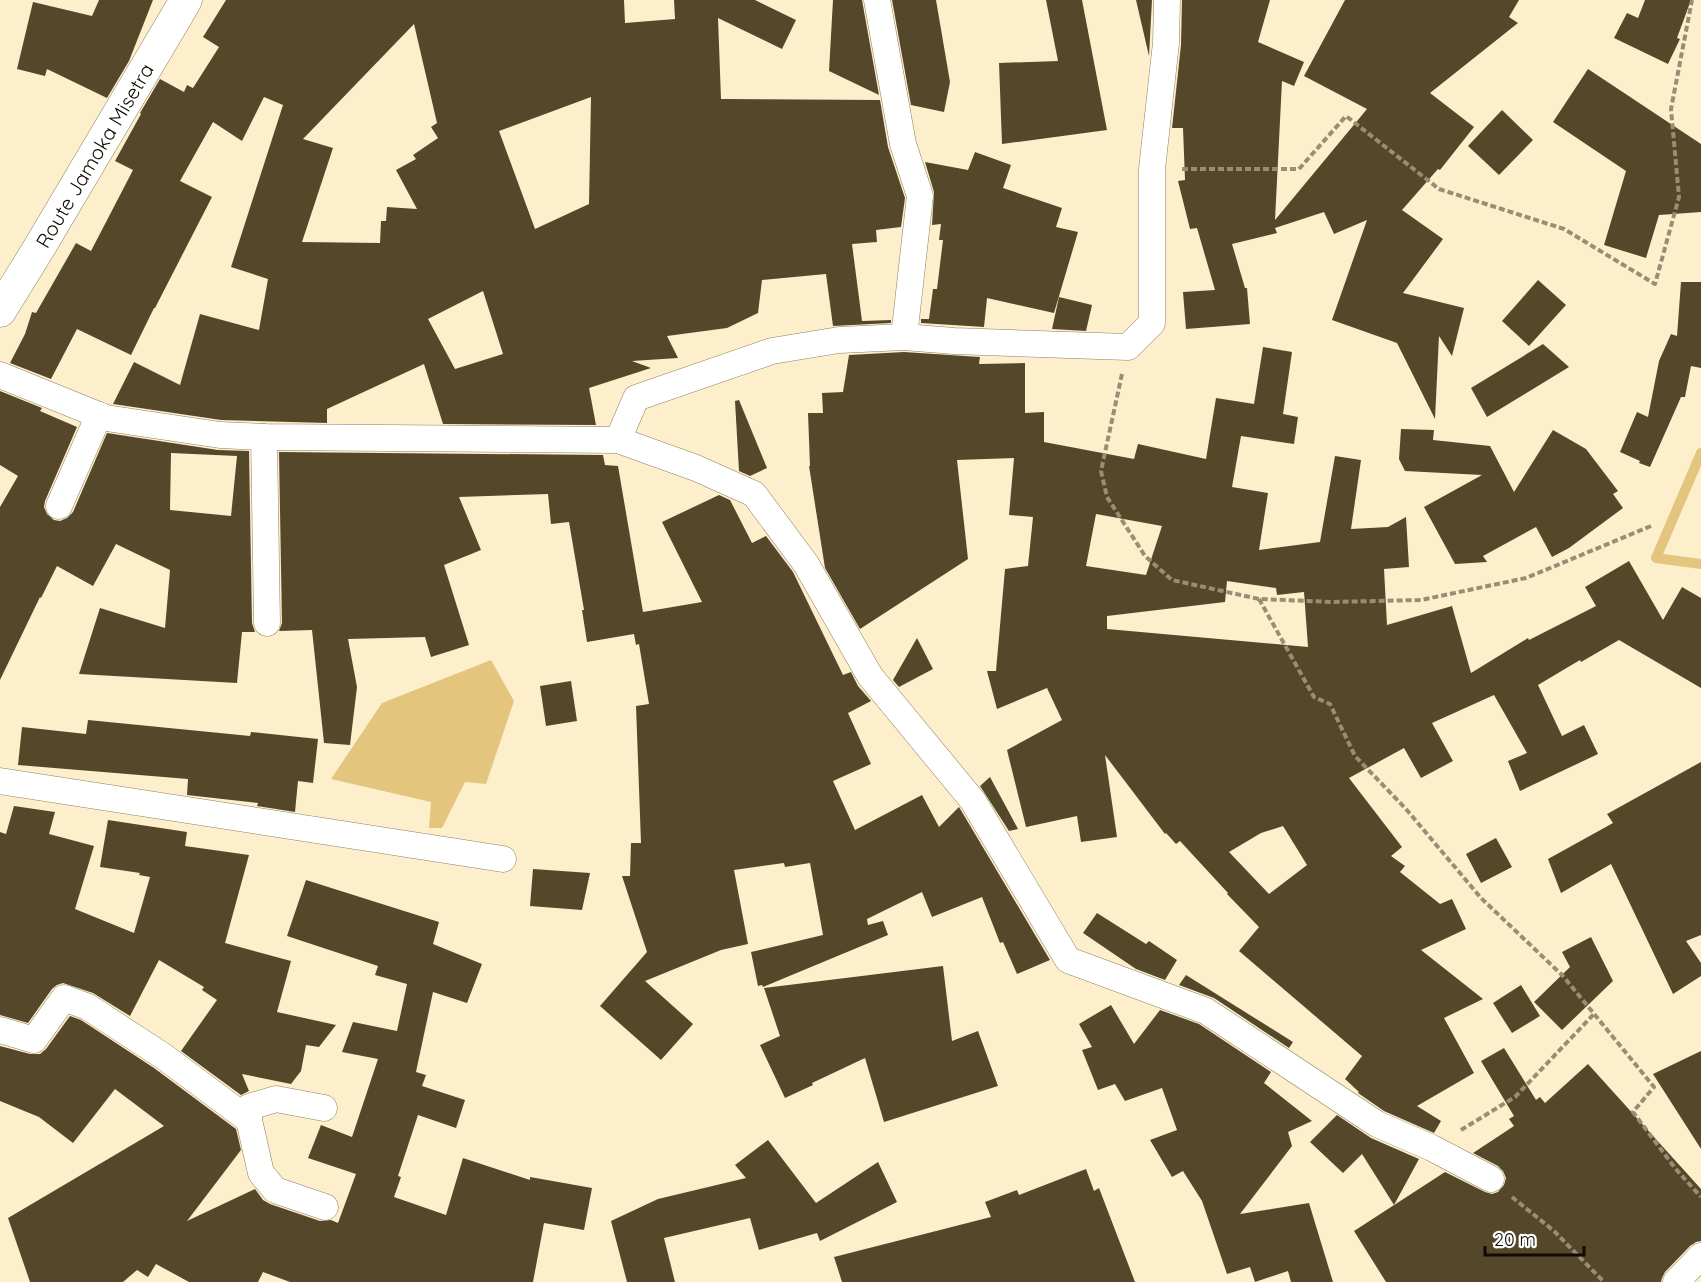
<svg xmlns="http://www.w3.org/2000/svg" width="1701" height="1282" font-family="Quicksand,sans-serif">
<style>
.water{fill:#e4c57e}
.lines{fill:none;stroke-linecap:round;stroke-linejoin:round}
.stream{stroke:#e4c57e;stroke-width:10}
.building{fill:#55482a;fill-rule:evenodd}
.minor-casing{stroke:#8e8061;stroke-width:27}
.tertiary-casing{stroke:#8e8061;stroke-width:33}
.path{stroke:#988d75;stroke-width:4;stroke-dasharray:6 3;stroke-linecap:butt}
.minor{stroke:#fff;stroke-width:26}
.tertiary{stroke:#fff;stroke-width:32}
.labels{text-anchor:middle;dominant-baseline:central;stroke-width:6;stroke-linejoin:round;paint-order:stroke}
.street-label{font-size:20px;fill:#110c03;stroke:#fff}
</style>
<rect width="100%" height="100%" fill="#feefcc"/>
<!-- water -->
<polygon class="water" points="491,660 514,701 486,784 465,782 442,828 429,828 431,802 331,779 382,703"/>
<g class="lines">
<!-- stream -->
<polyline class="stream" points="1701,453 1656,558 1701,564"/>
</g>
<!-- building -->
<g class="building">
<polygon points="99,0 153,0 129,61 107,98 47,69 45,76 17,69 33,2 92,16"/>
<path d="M226,0H624L625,23L675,19L674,0H755L796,20L782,49L718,18L721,99L880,100L888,147L905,198L901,227L876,230L877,242L852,244L862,321L891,320V323L833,326L826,274L762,280L758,313L727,328L667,336L678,358L632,361L651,368L589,388L596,425L443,424L424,364L327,409V423L221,420L113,404L134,362L180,385L200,314L259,330L268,279L231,267L283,105L264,97L242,141L213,122L180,181L212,197L155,308H154L131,355L77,329L51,379L10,363L25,334L32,312L36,313L76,243L91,251L133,170L115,161L141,114L140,113L160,79L184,92L187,85L193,88L219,47L203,37ZM414,24L437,123L431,127L438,138L413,155L416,159L396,170L417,209L387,207L386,221H381L380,243L302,242L333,148L303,139ZM591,97L589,204L535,229L499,131ZM483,291L503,354L455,369L428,319Z"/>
<polygon points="833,0 862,0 879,95 829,71"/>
<polygon points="892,0 936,0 950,82 944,112 911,105"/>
<polygon points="1046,0 1082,0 1107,130 1002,144 999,63 1058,61"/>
<polygon points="1136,0 1152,0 1149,56"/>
<polygon points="1182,0 1270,0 1258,42 1304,62 1294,86 1282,81 1275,220 1367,109 1304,76 1345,0 1519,0 1509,17 1518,23 1430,93 1474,127 1440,170 1438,169 1402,210 1443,239 1403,293 1464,308 1452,356 1439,336 1435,419 1397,343 1332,320 1367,220 1334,234 1324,212 1275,228 1277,233 1232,244 1245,288 1247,288 1250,324 1186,329 1183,292 1215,290 1197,228 1190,229 1178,181 1185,180 1183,128 1172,128 1181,45"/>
<polygon points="1645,0 1691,0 1677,38 1680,39 1668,64 1614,38 1627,13 1638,18"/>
<polygon points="1588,69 1701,144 1701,212 1659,215 1646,258 1604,245 1626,171 1553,122"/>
<polygon points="1502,110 1533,140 1499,175 1468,146"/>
<polygon points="975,152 1011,165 1003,188 1062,208 1056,227 1078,232 1054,313 987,298 984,327 921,323 921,319 929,319 933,289 937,289 943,240 939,240 941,224 932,225 934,192 925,162 968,170"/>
<polygon points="1538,280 1566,305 1529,346 1502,321"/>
<polygon points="1681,282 1701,282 1701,368 1691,366 1685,397 1681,397 1650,467 1639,463 1640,461 1620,452 1637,412 1648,417 1659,361 1671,334 1677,336"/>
<polygon points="1059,297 1092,305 1086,331 1052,329"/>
<polygon points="1543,344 1569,367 1487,417 1471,388"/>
<path d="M1263,347L1292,352L1283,414L1298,417L1294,444L1241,436L1232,487L1268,493L1259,550L1320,542L1335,456L1361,460L1351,529L1388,527L1406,517L1409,567L1384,569L1387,625L1452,606L1471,673L1528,638L1529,640L1596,606L1585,587L1629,561L1663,620L1682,587L1701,598V688L1619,640L1581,662L1580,660L1538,685L1562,736L1584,725L1598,754L1520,791L1508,761L1527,753L1494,695L1432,723L1453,761L1421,778L1404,748L1349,778L1402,847L1391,856L1405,866L1400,872L1440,904L1452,899L1466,929L1421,950L1483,999L1444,1018L1474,1073L1417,1106L1441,1121L1434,1133L1384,1111L1358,1093L1359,1092L1345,1079L1362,1056L1239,951L1259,927L1227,894L1228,893L1180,841L1176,844L1166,833L1165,834L1105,755L1117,837L1081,842L1077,816L1026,827L1007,750L1062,720L1047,688L997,709L987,671H996L1005,569L1028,566L1033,517L1009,515L1014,458L957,460L968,559L860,629L825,568L809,466H810L808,413H823L822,393L843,392L849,355L904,352L980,357L979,364L1025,363V413L1044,412V442L1134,459L1138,444L1206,459L1216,398L1254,404ZM1096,514L1162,526L1146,575L1086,566ZM1227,581L1276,588L1277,595L1304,592L1308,647L1107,629V616L1225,602ZM1283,826L1307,865L1269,894L1229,852L1261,833Z"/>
<path d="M0,391L42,408L40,411L77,427L45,501L44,507L47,514L54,520L60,521L67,518L73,512L107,433L218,450L249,451L252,623L255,632H242L237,683L79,674L100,608L165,628L170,570L116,544L93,586L57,566L41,598L40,597L0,680V507L18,476L0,465ZM171,453L237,456L231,516L170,510Z"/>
<polygon points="739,400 767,468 750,476 739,471 735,401"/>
<polygon points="1401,429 1434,430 1433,440 1490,446 1514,492 1553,430 1586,449 1618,491 1613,494 1623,508 1569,548 1552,557 1536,527 1483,556 1487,562 1455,564 1424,507 1482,475 1405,471 1399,459"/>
<polygon points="279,452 603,455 605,465 618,466 643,612 702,602 662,522 719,495 730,500 752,543 766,536 793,572 843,675 851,672 858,686 871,701 848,713 871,764 833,781 855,830 922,795 939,827 959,807 1050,960 1017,974 1003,942 1000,943 982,897 932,917 922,892 867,919 868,925 883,921 888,935 763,987 762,985 758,986 751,952 823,935 810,863 785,867 784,863 734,870 748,944 721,950 645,981 693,1024 661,1060 600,1006 647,952 622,876 630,876 631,843 641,843 636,706 649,704 639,644 636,645 634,634 587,642 582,610 584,610 569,522 551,524 548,494 459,497 481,550 444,565 469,645 431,657 425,637 348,639 357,687 350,745 324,743 312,630 279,631 282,623"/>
<polygon points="917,638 933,669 899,687 893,680"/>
<polygon points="571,681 577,721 546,726 540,686"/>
<polygon points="88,720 250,736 251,732 318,739 313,783 298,781 295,812 257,806 258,803 187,795 188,779 18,765 22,727 86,734"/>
<polygon points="1701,762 1701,935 1686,941 1701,963 1701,976 1673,994 1611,864 1561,893 1548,859 1613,823 1607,814"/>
<polygon points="990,777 1018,829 1009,831 980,786"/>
<polygon points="14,806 55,812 49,834 94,846 75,909 134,933 150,877 139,875 140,873 100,867 108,820 187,832 185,846 249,855 225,943 291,961 277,1012 336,1025 319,1047 306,1045 301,1071 291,1084 242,1074 249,1091 241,1095 181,1051 217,1000 202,990 204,987 159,960 130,1016 93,993 63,983 57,985 52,989 28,1023 0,1015 0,832 6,834"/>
<polygon points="1496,838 1512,867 1481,883 1466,854"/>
<polygon points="533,869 590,873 582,910 530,906"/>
<polygon points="306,880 439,922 433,944 482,964 467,1003 433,992 416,1072 426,1075 422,1086 465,1100 456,1128 418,1115 398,1176 401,1177 394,1197 446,1215 463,1158 530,1180 530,1177 592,1188 584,1230 544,1223 533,1282 290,1282 263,1272 258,1282 189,1282 156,1264 148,1277 137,1270 123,1282 30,1282 8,1218 164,1126 115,1089 73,1143 39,1117 0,1101 0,1046 30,1054 40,1054 46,1049 70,1016 81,1020 154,1068 236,1129 241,1150 187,1221 255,1189 263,1200 270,1204 320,1221 331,1220 338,1223 356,1174 308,1158 321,1125 352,1137 378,1059 342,1052 353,1022 397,1031 407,984 375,975 378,966 287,936"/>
<polygon points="1097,913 1146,944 1149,941 1177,960 1165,980 1136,969 1083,933"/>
<polygon points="1591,937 1613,981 1562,1030 1534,1002 1570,967 1562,952"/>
<polygon points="943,966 952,1041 978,1031 998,1086 884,1122 865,1058 812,1083 813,1085 785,1098 760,1045 780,1036 764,988"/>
<polygon points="1186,975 1293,1042 1289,1048 1214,998 1179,985"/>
<polygon points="1521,985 1540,1016 1512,1033 1493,1003"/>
<polygon points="1111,1005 1134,1044 1160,1010 1199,1024 1271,1072 1264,1083 1312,1121 1288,1132 1292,1146 1240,1214 1309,1203 1333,1282 1291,1282 1288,1271 1255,1282 1250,1267 1227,1274 1202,1201 1183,1171 1172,1177 1150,1140 1177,1130 1162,1088 1125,1101 1115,1084 1098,1090 1082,1050 1092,1047 1079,1024"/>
<polygon points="1504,1048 1536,1100 1540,1097 1545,1103 1588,1064 1701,1189 1701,1241 1696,1242 1690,1246 1665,1272 1662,1278 1661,1282 1386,1282 1354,1231 1445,1172 1485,1192 1492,1194 1498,1192 1504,1185 1506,1178 1503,1171 1498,1166 1473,1153 1514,1126 1509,1119 1514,1116 1481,1061"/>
<polygon points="1701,1051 1701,1149 1653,1074"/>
<polygon points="1337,1115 1371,1138 1419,1159 1394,1205 1362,1154 1343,1173 1310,1142"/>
<polygon points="768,1140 816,1203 878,1162 897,1202 820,1241 817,1233 759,1250 750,1218 664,1238 675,1282 627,1282 611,1221 658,1199 746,1178 735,1165"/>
<polygon points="1086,1169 1094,1191 1099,1188 1135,1282 842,1282 834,1257 991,1217 985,1202 1017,1190 1019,1195"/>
</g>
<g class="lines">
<!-- minor casing -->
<g class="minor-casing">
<g id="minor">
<polyline points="877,0 903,144 920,196 904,337"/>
<polyline points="0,375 106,418 220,435 264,437 618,440 696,468 754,494 806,564 870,676 973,801 1068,960 1206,1011 1377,1124 1432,1148 1491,1179"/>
<polyline points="264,437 267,623"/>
<polyline points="618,440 636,398 772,351 839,340 904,337 954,341 1128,347 1152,323 1152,169 1166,43 1167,0"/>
<polyline points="59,506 99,415"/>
<polyline points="0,781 503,859"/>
<polyline points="0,1030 34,1040 64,998 88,1007 163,1056 249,1120"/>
<polyline points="324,1108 276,1099 249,1107 249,1120 261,1173 275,1190 325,1207"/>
<polyline points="1676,1282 1701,1256"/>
</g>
</g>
<!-- tertiary casing -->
<g class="tertiary-casing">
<g id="tertiary">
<path id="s1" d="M0,311L39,248L186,0"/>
</g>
</g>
<!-- path -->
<g class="path">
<polyline points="1182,169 1299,169 1346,116 1439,189 1564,229 1655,284 1679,197 1671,109 1692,0"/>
<polyline points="1122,374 1101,471 1107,497 1145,556 1172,580 1259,599 1331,602 1421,600 1526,578 1651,526"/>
<polyline points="1259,599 1314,697 1330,704 1355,756 1406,809 1481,898 1563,976 1654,1087 1633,1112 1675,1168 1701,1197"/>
<polyline points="1461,1130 1515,1097 1594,1014"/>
<polyline points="1512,1197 1554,1231 1604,1282"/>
</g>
<!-- minor -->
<use href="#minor" class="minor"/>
<!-- tertiary -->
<use href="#tertiary" class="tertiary"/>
</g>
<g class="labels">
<!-- street labels -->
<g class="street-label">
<text stroke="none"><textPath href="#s1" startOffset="182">Route Jamoka Misetra</textPath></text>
</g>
</g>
<!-- scale -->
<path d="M1485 1246v9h99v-9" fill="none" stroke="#110c03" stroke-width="3"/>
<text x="1494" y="1246" font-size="18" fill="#110c03" stroke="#ffffff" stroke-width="4.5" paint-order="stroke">20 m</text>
</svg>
